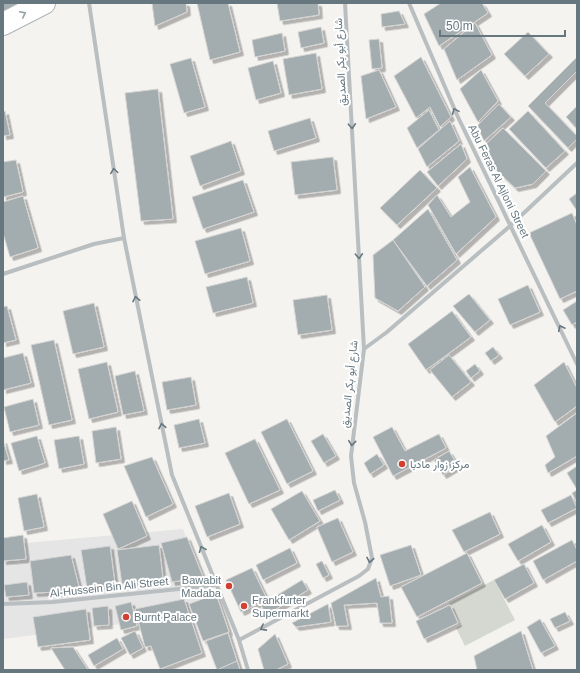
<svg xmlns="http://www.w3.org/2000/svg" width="580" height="673" font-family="Helvetica,Vazirmatn,sans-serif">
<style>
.built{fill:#e4e5e4}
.park{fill:#d4d8d0}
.building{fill:#a3acaf;stroke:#d5d5d3;filter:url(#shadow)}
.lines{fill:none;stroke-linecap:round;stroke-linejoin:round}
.secondary-casing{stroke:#aeb4b7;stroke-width:24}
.minor{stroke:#b9bec0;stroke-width:4}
.secondary{stroke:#fff;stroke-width:22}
.oneway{stroke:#94a0a5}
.oneway2{stroke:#66777f}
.poi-dot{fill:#d24032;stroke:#fff;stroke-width:1.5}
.labels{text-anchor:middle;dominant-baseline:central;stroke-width:4;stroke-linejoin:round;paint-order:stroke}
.street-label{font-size:11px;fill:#66777f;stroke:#fff}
.poi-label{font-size:11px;fill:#66777f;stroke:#fff;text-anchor:start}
</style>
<defs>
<filter id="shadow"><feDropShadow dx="3.5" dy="3.5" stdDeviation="0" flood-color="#0004"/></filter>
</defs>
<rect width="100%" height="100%" fill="#f4f3f0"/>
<!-- built -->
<polygon class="built" points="183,529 215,612 3,639 3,545"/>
<!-- park -->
<polygon class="park" points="494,580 515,620 465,646 456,628 461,625 449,603"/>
<!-- building -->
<g class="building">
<polygon points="3,3 17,3 18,6 3,12"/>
<polygon points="152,3 186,3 187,12 155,26"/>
<polygon points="197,3 228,3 240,52 210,60"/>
<polygon points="277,3 318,3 319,15 280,21"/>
<polygon points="441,3 482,3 488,13 439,46 424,14"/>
<polygon points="399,11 405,24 382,27 381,14"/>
<polygon points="475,23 492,55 457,80 444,49"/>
<polygon points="321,27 324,43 301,48 298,32"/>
<polygon points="528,32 549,54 525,76 504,54"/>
<polygon points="282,33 285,51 255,57 252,40"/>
<polygon points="379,39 382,68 372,69 369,40"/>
<polygon points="316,53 322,89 289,95 283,59"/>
<polygon points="421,57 451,117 440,127 430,107 416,118 394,76"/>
<polygon points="577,57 577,71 545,103 577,136 577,139 568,148 528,106"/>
<polygon points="191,58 205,107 184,113 170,64"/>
<polygon points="273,61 281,93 256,100 248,68"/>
<polygon points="379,70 396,107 366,119 361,76"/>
<polygon points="481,70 498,101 478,122 460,89"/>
<polygon points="158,89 173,219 141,221 125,93"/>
<polygon points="499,104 511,117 484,141 477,126"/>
<polygon points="577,106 577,129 566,117"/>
<polygon points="429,110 439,130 417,148 407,128"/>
<polygon points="5,111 10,135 3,136 3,112"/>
<polygon points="528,111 565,151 546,168 509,129"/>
<polygon points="310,118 316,138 274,151 268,131"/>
<polygon points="450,121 459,141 427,167 418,149"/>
<polygon points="503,128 546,171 533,184 515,188 497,171 485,145"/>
<polygon points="231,141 241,171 200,186 190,156"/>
<polygon points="461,144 467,159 438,186 427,172"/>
<polygon points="333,157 337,190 295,195 291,162"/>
<polygon points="16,160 23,192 3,197 3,162"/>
<polygon points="470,167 496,217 456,254 428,205 437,195 451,217 470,202 458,177"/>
<polygon points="420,170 437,188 397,225 380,208"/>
<polygon points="243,180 254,212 203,229 192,197"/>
<polygon points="577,193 577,211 569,199"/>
<polygon points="23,196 38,248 10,257 3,233 3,202"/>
<polygon points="428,209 457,260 427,286 393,240"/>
<polygon points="572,213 577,225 577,291 560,299 529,233"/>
<polygon points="241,228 250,261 205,274 195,241"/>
<polygon points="393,240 425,287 398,311 375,298 373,255"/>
<polygon points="247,277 253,303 213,313 206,287"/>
<polygon points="528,285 540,312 510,325 498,299"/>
<polygon points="469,294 490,320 475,332 453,306"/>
<polygon points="327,295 332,330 298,335 293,300"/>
<polygon points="577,301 577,322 572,325 563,310"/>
<polygon points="94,303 104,347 73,354 63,311"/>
<polygon points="7,306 16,340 3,343 3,307"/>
<polygon points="452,311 471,337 426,370 408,344"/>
<polygon points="54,340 72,420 49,425 31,345"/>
<polygon points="493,347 499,355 491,361 485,353"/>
<polygon points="23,353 31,383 3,390 3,358"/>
<polygon points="449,355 471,382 452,397 430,370"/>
<polygon points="107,362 118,412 89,419 78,369"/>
<polygon points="564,362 577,388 577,406 555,422 534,385"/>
<polygon points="475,364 480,371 471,378 466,371"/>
<polygon points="135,371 144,411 123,415 115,376"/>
<polygon points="191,377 196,405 167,410 162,382"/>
<polygon points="33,399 39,425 10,432 4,407"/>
<polygon points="577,413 577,456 548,473 545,465 555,457 546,436"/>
<polygon points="199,419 205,443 179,448 174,425"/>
<polygon points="287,419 313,471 287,484 261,432"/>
<polygon points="116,427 121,459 96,463 92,431"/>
<polygon points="392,427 405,451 439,434 446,448 393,476 373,437"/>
<polygon points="323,434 336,456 324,463 311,441"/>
<polygon points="37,436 45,463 19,471 11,443"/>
<polygon points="79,436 84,464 59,469 54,440"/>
<polygon points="255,439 280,490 249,504 225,453"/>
<polygon points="3,440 9,460 3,461"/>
<polygon points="449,451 458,466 443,475 434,460"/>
<polygon points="377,454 384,465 370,474 364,463"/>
<polygon points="152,457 173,504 146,517 124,466"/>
<polygon points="577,466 577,487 576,488 567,473"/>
<polygon points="335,490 340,500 318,511 313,500"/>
<polygon points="577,490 577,503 572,493"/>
<polygon points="302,491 320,521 289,540 271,509"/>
<polygon points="229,493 240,524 207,537 195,506"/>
<polygon points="37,494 44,527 24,531 18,498"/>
<polygon points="571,495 577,508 548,523 541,510"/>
<polygon points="132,501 147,536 118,549 103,514"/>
<polygon points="490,512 500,534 464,552 452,530"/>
<polygon points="338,518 353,552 332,562 317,527"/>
<polygon points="542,525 551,542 518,561 508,544"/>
<polygon points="23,535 26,559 3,561 3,538"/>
<polygon points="187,537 203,577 172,582 161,543"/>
<polygon points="572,540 577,550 577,561 543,580 533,561"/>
<polygon points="159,545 163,579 122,584 117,550"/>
<polygon points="411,545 421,575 390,586 380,555"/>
<polygon points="110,546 115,584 87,588 81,550"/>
<polygon points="290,548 297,563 263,580 256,565"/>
<polygon points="467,553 482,583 417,617 401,587"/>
<polygon points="71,555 80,591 34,593 30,561"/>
<polygon points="322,561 329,575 323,578 316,564"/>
<polygon points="524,564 534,583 505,599 494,580"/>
<polygon points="252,568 267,599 241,612 226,580"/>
<polygon points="376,578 381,597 389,596 392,623 380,623 377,603 344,605 348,626 336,626 331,603"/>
<polygon points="302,580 308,590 266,615 261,605"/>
<polygon points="27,582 29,595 6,597 4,585"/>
<polygon points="216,594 229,632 203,641 189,604"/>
<polygon points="184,599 202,653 160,669 151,646 145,647 135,609"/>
<polygon points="131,602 137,626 121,630 115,606"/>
<polygon points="328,604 331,622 296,627 292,623"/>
<polygon points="450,605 458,623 424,639 416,621"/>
<polygon points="108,606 109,625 94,626 92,608"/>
<polygon points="86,609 90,640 38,647 33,617"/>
<polygon points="565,612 570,621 555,628 550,619"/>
<polygon points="540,619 555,646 541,653 527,627"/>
<polygon points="135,631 143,648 130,655 121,638"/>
<polygon points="521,631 533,670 477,670 474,656"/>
<polygon points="228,633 237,661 217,670 206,641"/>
<polygon points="275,634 288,664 276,670 264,670 258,649"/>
<polygon points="117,638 123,649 94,666 88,655"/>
<polygon points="73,647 88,670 65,670 51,648"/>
<polygon points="237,661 240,670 216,670 217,670"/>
</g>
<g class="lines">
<!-- secondary casing -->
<g class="secondary-casing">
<polyline id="secondary" points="3,24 44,3"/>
</g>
<!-- minor -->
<g class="minor">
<polyline points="89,3 124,238 172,475 239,640 248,670"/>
<polyline points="409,3 457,115 577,364"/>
<polyline points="3,274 94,244 124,238"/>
<polyline points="364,349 387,332 510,226 577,163"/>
<polyline points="3,604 53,602 217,585"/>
<polyline points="239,640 359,576 368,569 372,558 365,522 354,483 351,456 364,349 345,3"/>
</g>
<!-- secondary -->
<use href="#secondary" class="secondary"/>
</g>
<!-- one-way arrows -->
<defs><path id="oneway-chevron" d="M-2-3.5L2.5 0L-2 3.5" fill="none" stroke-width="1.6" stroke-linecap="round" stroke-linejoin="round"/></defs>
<use class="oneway" href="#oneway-chevron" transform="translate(23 14) rotate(-27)"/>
<g class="oneway2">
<use href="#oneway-chevron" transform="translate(455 111) rotate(-114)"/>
<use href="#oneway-chevron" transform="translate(352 126) rotate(87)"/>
<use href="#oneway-chevron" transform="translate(114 171) rotate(-98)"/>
<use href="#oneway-chevron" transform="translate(359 256) rotate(87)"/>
<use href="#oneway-chevron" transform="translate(136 299) rotate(-101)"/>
<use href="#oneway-chevron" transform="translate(561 328) rotate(-116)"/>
<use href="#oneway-chevron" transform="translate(162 426) rotate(-101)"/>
<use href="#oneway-chevron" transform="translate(352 443) rotate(96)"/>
<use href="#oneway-chevron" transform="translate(202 549) rotate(-112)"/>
<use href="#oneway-chevron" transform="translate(370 560) rotate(101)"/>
<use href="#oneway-chevron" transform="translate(263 628) rotate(152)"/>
</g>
<!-- markers -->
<g class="poi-dot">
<circle cx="402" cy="464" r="4"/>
<circle cx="229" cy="586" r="4"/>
<circle cx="244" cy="606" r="4"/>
<circle cx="126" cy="617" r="4"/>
</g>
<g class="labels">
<!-- street labels -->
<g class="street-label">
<text transform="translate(340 62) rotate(-93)">شارع أبو بكر الصديق</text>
<text transform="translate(499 181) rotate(64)">Abu Feras Al Ajloni Street</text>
<text transform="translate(349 384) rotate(-84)">شارع أبو بكر الصديق</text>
<text transform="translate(109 587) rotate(-6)">Al-Hussein Bin Ali Street</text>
</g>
<!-- poi labels -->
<g class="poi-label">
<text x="410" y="464">مركز زوار مادبا</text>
<text x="221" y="580" text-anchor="end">Bawabit<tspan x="221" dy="13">Madaba</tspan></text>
<text x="252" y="600">Frankfurter<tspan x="252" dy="13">Supermarkt</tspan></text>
<text x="134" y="617">Burnt Palace</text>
</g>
</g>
<!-- border -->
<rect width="580" height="673" fill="none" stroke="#66777f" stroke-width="8"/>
<!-- scale -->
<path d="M440 30v6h125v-6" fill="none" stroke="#66777f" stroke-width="2"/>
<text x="446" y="30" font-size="12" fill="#66777f" stroke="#ffffff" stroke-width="3" paint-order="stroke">50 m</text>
</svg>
